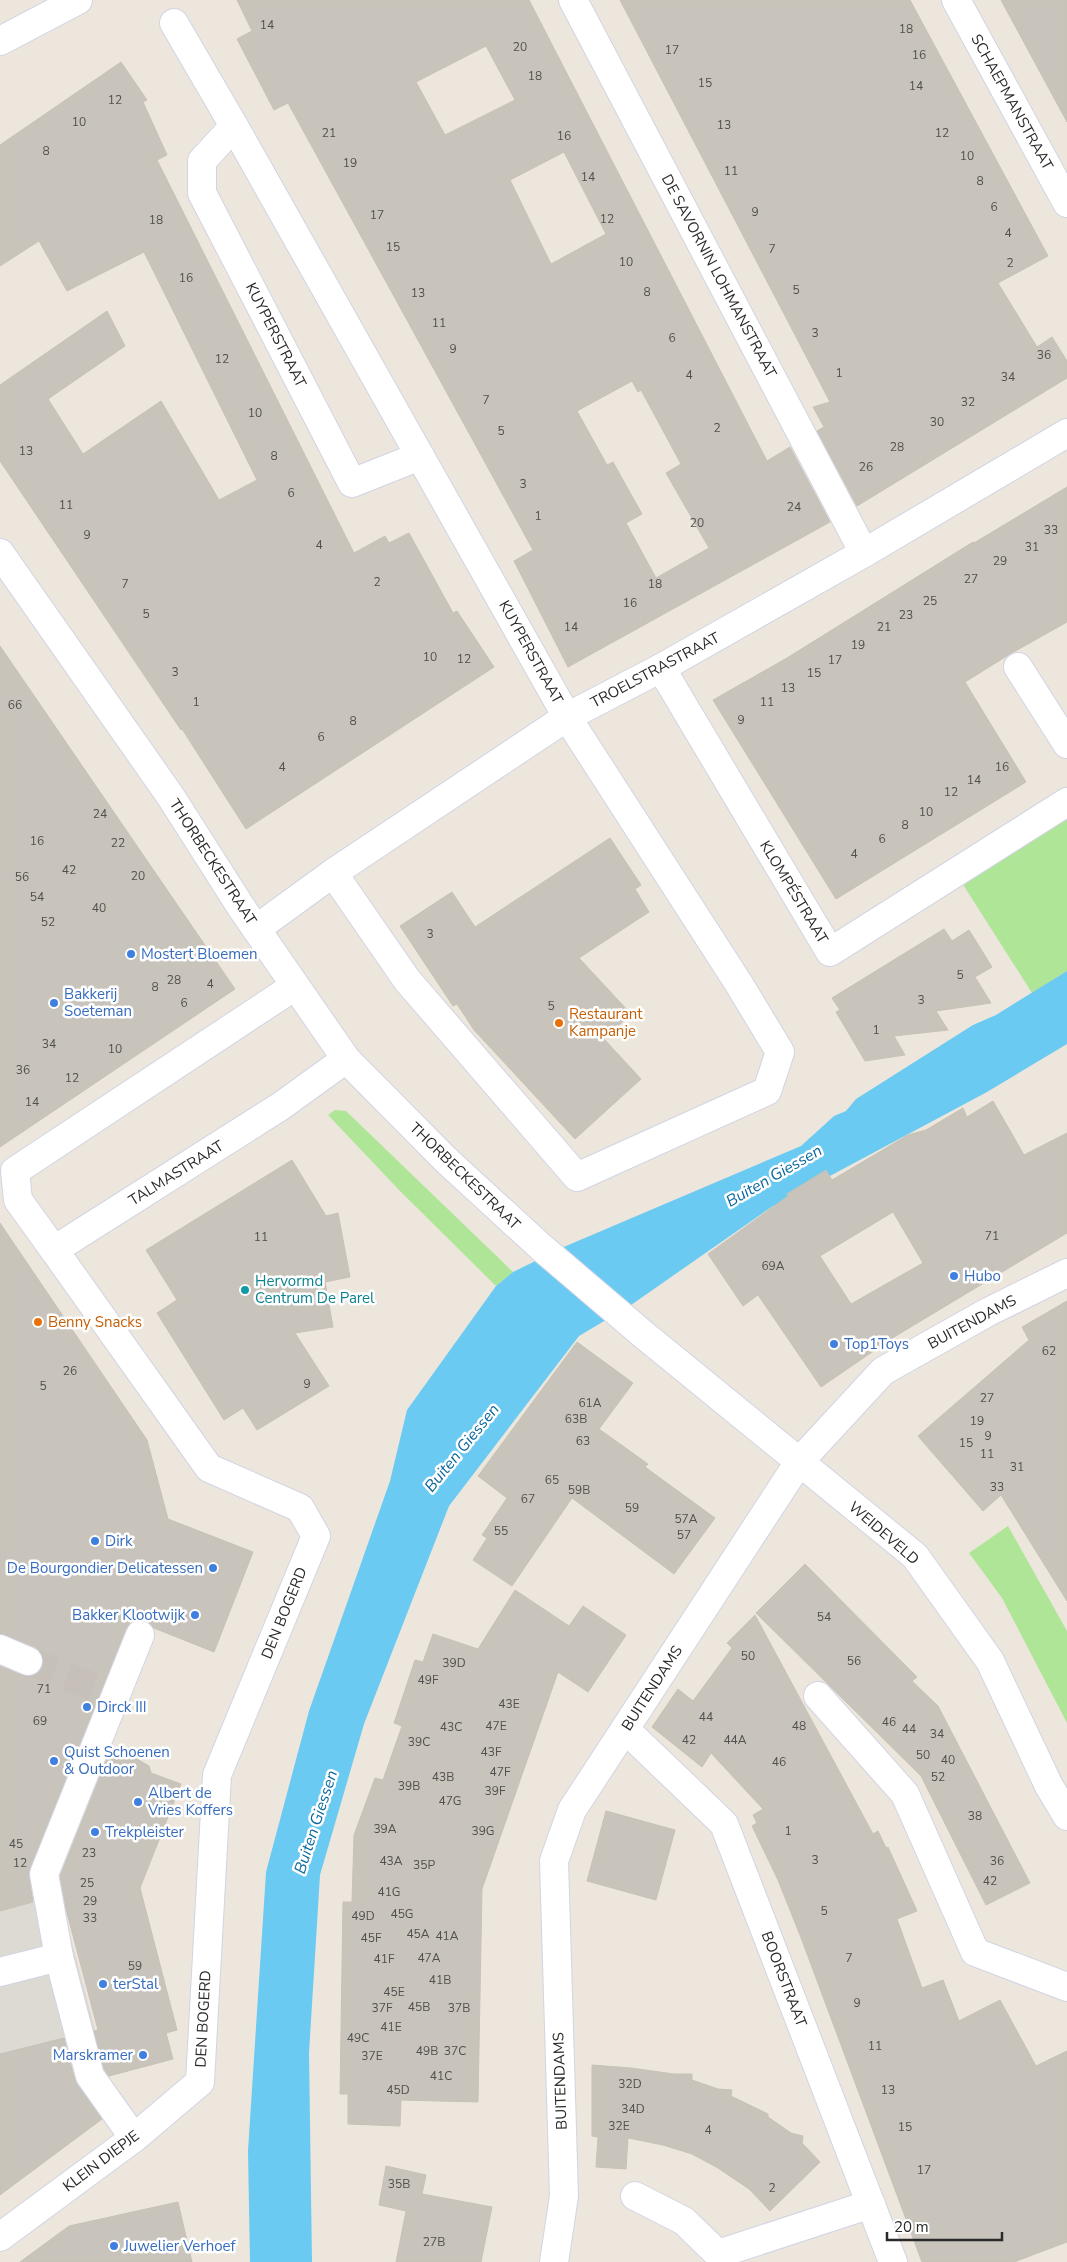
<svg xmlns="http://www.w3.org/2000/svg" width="1067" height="2262" font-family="'Nunito Sans',sans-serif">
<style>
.green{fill:#afe596}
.plaza{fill:#ddd9d3}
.water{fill:#6bcaf2}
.building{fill:#c8c3bb;stroke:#c8c2b5;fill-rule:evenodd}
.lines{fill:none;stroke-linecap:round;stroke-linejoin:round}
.minor-tunnel{stroke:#c6c0b8;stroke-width:28;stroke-dasharray:28 14;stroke-linecap:butt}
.minor-casing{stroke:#d1d4e4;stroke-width:30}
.minor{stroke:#fff;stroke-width:28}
.shop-dot{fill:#3f7fe0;stroke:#fff;stroke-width:2}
.food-dot{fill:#e8710a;stroke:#fff;stroke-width:2}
.culture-dot{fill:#0f9aa8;stroke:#fff;stroke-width:2}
.labels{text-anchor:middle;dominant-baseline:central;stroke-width:5;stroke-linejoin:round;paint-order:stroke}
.number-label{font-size:12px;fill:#52504e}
.street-label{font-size:15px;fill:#2a2a2a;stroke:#fff}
.shop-label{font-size:15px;fill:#366cbe;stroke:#fff;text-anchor:start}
.food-label{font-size:15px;fill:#c56008;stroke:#fff;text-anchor:start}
.culture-label{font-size:15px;fill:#0d838f;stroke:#fff;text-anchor:start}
.water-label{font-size:16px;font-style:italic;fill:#09679f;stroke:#fff}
</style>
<rect width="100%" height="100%" fill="#ede6dc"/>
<!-- green -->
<g class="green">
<polygon points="1067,818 1067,971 1032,993 962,883"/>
<polygon points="335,1110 346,1111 513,1272 496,1286 400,1191 328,1115"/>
<polygon points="1008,1526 1067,1631 1067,1723 1002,1598 969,1553"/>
</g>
<!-- plaza -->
<polygon class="plaza" points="58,1890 98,2040 77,2045 64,2038 0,2054 0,1911 48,1898"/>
<!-- water -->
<polygon class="water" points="1067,971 1067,1044 987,1092 770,1208 631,1305 579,1336 449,1506 364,1724 320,1875 309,2053 312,2262 250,2262 248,2151 266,1872 309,1711 390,1481 407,1410 496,1286 513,1272 566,1246 801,1146 834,1116 846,1111 856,1099 973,1025 996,1015"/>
<!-- building -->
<g class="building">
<path d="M237,0H529L767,461L790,447L830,522L568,667L514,561L533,550L288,103L274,110L237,39L252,31ZM486,46L515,100L445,135L416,82ZM564,152L606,234L551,264L510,180ZM632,381L638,392L641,390L681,464L666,473L709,548L656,578L626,523L642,514L613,462L607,465L577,411Z"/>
<polygon points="620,0 910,0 1048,256 998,283 1037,347 1052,337 1067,361 1067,378 857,506 817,431 824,427 813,407 830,402"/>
<polygon points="1001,0 1067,0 1067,122"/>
<polygon points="121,62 147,100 143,102 167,155 157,160 354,553 385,536 389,543 409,533 453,613 457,611 494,667 246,829 182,729 181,730 0,461 0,385 107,311 125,346 48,399 83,454 161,401 219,500 257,480 144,252 67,291 39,241 0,266 0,145"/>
<polygon points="1067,487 1067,622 1010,654 965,682 1026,782 836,899 713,700 787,658 973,542 974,543"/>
<polygon points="0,646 235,989 0,1147"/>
<polygon points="610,838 641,885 635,889 649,912 579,958 631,1014 604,1039 641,1079 575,1139 474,1030 457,1004 453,1006 400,926 452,892 475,927"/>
<polygon points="944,929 952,941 969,930 992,967 975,977 991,1003 936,1011 948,1030 894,1036 905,1055 865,1061 836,1012 840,1010 832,998"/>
<path d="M993,1101L1024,1155L1067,1133V1233L894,1337L821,1387L758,1295L743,1306L708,1254L788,1196L787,1194L826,1170L832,1180L908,1135L926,1130L963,1108L967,1117ZM893,1212L923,1263L851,1304L820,1256Z"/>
<polygon points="292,1160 326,1216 338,1213 350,1277 325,1282 333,1327 295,1333 329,1386 257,1430 243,1408 224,1420 157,1313 177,1300 146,1250"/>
<polygon points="0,1223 147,1440 168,1519 253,1552 214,1652 154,1628 145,1620 137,1620 131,1622 126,1629 30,1868 29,1877 33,1902 0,1911 0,1666 22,1675 30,1676 38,1673 42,1667 44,1660 41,1652 35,1647 0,1634"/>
<polygon points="1067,1301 1067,1601 1001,1495 983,1511 918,1436 1029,1340 1022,1327"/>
<polygon points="577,1342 633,1383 599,1429 648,1464 645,1467 715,1518 674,1574 572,1498 512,1586 473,1560 487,1538 482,1535 507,1498 478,1476"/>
<polygon points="805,1564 917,1677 912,1681 938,1706 1030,1883 986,1905 921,1776 756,1613"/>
<polygon points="515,1590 569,1626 583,1606 626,1635 588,1692 558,1672 482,1889 478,2102 401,2100 400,2126 348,2124 348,2094 340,2094 343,1902 352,1902 354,1835 375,1778 383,1780 402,1726 394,1723 415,1660 423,1662 433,1634 478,1649"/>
<polygon points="755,1615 873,1834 878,1831 886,1848 888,1847 917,1911 897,1919 922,1988 943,1980 959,2021 1000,2000 1036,2066 1067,2051 1067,2242 1014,2262 922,2262 800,1935 778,1880 752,1826 757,1823 753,1815 763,1809 711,1753 702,1767 652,1727 678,1689 693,1701 732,1648 727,1643"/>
<polygon points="107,1759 137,1759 149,1766 151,1773 181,1784 140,1888 177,2030 166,2033 173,2059 109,2076 104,2069 94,2031 98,2030 66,1909 60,1876"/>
<polygon points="606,1811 675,1830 656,1900 587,1881"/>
<polygon points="64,2038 75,2080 102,2119 0,2195 0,2054"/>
<polygon points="592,2065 631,2068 674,2074 692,2074 692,2080 718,2089 732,2090 731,2096 768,2114 768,2117 791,2133 803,2136 802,2143 820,2162 770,2211 749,2189 718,2168 692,2154 663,2145 628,2138 626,2169 596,2167 598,2137 592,2136"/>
<polygon points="386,2166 426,2175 422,2194 492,2207 481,2262 396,2262 406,2211 379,2205"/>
<polygon points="178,2202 192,2262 20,2262 69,2226"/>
</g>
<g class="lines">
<!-- minor-tunnel -->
<polyline class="minor-tunnel" points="28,1661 108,1693"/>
<!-- minor casing -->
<g class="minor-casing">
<g id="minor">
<polyline points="573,0 864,553"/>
<polyline points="956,0 1067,203"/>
<polyline points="174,23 234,126 567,717 739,984 780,1052 767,1091 577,1177 407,980 333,873"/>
<polyline points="0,41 78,0"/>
<polyline points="234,126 202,161 202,193 352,483 420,456"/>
<polyline points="0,553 171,797 241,907 346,1059 446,1160 542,1248 644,1335 915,1556 990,1661 1049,1786 1067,1816"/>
<polyline points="1018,667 1067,744"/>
<polyline points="661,668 830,952 1067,802"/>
<polyline points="256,929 333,873 567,717 661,668 864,553 1067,433"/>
<polyline points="295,986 15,1171 18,1200 54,1250 281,1106 346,1059"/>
<polyline points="0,1649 28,1661"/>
<polyline points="818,1696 905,1794 975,1952 1067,1987"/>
<polyline points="625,1729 724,1824 893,2262"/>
<polyline points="0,1972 59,1957"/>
<polyline points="134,2138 90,2076 59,1957 44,1874 140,1635"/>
<polyline points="635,2196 684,2221 718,2254 871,2204"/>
<polyline points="0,2237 134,2138 200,2082 217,1775 316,1536 300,1508 209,1468 54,1250"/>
<polyline points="554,2262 564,2196 554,1861 572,1810 799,1462 883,1371 988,1312 1067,1273"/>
</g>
</g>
<!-- minor -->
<use href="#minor" class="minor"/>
</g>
<!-- markers -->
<g class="shop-dot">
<circle cx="131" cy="954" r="5"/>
<circle cx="54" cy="1003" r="5"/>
<circle cx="954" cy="1276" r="5"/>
<circle cx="834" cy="1344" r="5"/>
<circle cx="95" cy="1541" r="5"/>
<circle cx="213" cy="1568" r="5"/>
<circle cx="195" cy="1615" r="5"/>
<circle cx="87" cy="1707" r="5"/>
<circle cx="54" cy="1761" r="5"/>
<circle cx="138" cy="1802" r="5"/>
<circle cx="95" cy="1832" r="5"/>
<circle cx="103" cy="1984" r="5"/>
<circle cx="143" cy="2055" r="5"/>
<circle cx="114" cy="2246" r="5"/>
</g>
<g class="food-dot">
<circle cx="559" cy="1023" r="5"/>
<circle cx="38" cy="1322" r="5"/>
</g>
<circle class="culture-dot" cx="245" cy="1290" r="5"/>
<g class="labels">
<!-- number labels -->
<g class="number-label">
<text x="267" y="25">14</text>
<text x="906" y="29">18</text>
<text x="520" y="47">20</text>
<text x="672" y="50">17</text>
<text x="919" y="55">16</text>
<text x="535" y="76">18</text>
<text x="705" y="83">15</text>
<text x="916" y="86">14</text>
<text x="115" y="100">12</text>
<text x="79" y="122">10</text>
<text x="724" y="125">13</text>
<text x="329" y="133">21</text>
<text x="942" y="133">12</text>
<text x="564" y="136">16</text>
<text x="46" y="151">8</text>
<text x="967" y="156">10</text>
<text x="350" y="163">19</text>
<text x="731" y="171">11</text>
<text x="588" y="177">14</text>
<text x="980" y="181">8</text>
<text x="994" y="207">6</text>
<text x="755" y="212">9</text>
<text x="377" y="215">17</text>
<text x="607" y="219">12</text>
<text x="156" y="220">18</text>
<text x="1008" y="233">4</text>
<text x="393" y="247">15</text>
<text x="772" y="249">7</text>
<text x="626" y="262">10</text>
<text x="1010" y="263">2</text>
<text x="186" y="278">16</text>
<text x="796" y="290">5</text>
<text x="647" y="292">8</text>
<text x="418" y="293">13</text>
<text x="439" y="323">11</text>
<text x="815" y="333">3</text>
<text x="672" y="338">6</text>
<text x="453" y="349">9</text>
<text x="1044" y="355">36</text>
<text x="222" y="359">12</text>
<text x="839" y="373">1</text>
<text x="689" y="375">4</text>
<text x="1008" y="377">34</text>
<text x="486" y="400">7</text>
<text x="968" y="402">32</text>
<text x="255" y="413">10</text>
<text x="937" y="422">30</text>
<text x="717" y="428">2</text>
<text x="501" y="431">5</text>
<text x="897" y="447">28</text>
<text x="26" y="451">13</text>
<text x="274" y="456">8</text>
<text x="866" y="467">26</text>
<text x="523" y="484">3</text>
<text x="291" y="493">6</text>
<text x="66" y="505">11</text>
<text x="794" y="507">24</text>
<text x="538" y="516">1</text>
<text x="697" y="523">20</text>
<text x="1051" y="530">33</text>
<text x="87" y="535">9</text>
<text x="319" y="545">4</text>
<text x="1032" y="547">31</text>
<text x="1000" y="561">29</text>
<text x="971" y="579">27</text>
<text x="377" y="582">2</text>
<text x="125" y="584">7</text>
<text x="655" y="584">18</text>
<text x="930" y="601">25</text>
<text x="630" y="603">16</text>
<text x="146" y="614">5</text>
<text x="906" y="615">23</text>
<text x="571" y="627">14</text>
<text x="884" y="627">21</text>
<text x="858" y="645">19</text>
<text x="430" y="657">10</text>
<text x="464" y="659">12</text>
<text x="835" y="660">17</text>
<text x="175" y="672">3</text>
<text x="814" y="673">15</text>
<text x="788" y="688">13</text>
<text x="196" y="702">1</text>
<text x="767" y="702">11</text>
<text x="15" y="705">66</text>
<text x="741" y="720">9</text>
<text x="353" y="721">8</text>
<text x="321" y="737">6</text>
<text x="282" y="767">4</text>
<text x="1002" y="767">16</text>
<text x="974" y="780">14</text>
<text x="951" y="792">12</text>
<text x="926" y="812">10</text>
<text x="100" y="814">24</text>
<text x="905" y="825">8</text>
<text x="882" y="839">6</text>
<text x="37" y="841">16</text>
<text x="118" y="843">22</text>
<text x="854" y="854">4</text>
<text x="69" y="870">42</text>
<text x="138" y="876">20</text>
<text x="22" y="877">56</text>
<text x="37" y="897">54</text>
<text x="99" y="908">40</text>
<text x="48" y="922">52</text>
<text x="430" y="934">3</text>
<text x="960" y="975">5</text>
<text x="174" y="980">28</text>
<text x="210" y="984">4</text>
<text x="155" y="987">8</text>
<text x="921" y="1000">3</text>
<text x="184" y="1003">6</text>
<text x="551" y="1006">5</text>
<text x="876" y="1030">1</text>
<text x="49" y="1044">34</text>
<text x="115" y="1049">10</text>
<text x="23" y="1070">36</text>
<text x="72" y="1078">12</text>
<text x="32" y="1102">14</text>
<text x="992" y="1236">71</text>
<text x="261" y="1237">11</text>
<text x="773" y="1266">69A</text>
<text x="1049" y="1351">62</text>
<text x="70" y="1371">26</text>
<text x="307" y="1384">9</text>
<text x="43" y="1386">5</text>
<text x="987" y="1398">27</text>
<text x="590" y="1403">61A</text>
<text x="576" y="1419">63B</text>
<text x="977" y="1421">19</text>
<text x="988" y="1436">9</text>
<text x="583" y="1441">63</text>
<text x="966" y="1443">15</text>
<text x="987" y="1454">11</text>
<text x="1017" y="1467">31</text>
<text x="552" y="1480">65</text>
<text x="997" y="1487">33</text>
<text x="579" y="1490">59B</text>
<text x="528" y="1499">67</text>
<text x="632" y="1508">59</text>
<text x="686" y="1519">57A</text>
<text x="501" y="1531">55</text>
<text x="684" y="1535">57</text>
<text x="824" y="1617">54</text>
<text x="748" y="1656">50</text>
<text x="854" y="1661">56</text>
<text x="454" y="1663">39D</text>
<text x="428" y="1680">49F</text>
<text x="44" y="1689">71</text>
<text x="509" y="1704">43E</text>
<text x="706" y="1717">44</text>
<text x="40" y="1721">69</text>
<text x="889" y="1722">46</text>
<text x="496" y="1726">47E</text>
<text x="799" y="1726">48</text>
<text x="451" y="1727">43C</text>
<text x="909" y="1729">44</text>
<text x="937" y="1734">34</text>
<text x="689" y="1740">42</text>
<text x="735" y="1740">44A</text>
<text x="419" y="1742">39C</text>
<text x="491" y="1752">43F</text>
<text x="923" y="1755">50</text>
<text x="948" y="1760">40</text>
<text x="779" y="1762">46</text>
<text x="500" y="1772">47F</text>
<text x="443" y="1777">43B</text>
<text x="938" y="1777">52</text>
<text x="409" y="1786">39B</text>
<text x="495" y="1791">39F</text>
<text x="450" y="1801">47G</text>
<text x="975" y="1816">38</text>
<text x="385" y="1829">39A</text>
<text x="483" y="1831">39G</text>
<text x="788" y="1831">1</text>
<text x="16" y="1844">45</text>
<text x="89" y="1853">23</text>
<text x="815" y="1860">3</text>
<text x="391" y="1861">43A</text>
<text x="997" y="1861">36</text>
<text x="20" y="1863">12</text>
<text x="424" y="1865">35P</text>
<text x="990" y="1881">42</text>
<text x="87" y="1883">25</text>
<text x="389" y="1892">41G</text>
<text x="90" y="1901">29</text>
<text x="824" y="1911">5</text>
<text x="402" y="1914">45G</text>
<text x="363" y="1916">49D</text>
<text x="90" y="1918">33</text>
<text x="418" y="1934">45A</text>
<text x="447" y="1936">41A</text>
<text x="371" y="1938">45F</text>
<text x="429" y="1958">47A</text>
<text x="849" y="1958">7</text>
<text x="384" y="1959">41F</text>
<text x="135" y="1966">59</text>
<text x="440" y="1980">41B</text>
<text x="394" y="1992">45E</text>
<text x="857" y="2003">9</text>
<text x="419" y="2007">45B</text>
<text x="382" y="2008">37F</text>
<text x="459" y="2008">37B</text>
<text x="391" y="2027">41E</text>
<text x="358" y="2038">49C</text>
<text x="875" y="2046">11</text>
<text x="427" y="2051">49B</text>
<text x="455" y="2051">37C</text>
<text x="372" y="2056">37E</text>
<text x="441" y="2076">41C</text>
<text x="630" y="2084">32D</text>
<text x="398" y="2090">45D</text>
<text x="888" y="2090">13</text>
<text x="633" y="2109">34D</text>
<text x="619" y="2126">32E</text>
<text x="905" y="2127">15</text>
<text x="708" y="2130">4</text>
<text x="924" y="2170">17</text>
<text x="399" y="2184">35B</text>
<text x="772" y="2188">2</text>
<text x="434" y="2242">27B</text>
</g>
<!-- street labels -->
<g class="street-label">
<text transform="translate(1012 102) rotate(61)">SCHAEPMANSTRAAT</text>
<text transform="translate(719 276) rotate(62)">DE SAVORNIN LOHMANSTRAAT</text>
<text transform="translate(276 335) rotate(63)">KUYPERSTRAAT</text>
<text transform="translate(531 652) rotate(61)">KUYPERSTRAAT</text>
<text transform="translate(655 670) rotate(-28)">TROELSTRASTRAAT</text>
<text transform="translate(213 862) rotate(57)">THORBECKESTRAAT</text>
<text transform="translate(794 892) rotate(59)">KLOMPÉSTRAAT</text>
<text transform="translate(176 1173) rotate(-32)">TALMASTRAAT</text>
<text transform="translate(465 1176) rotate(44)">THORBECKESTRAAT</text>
<text transform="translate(972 1322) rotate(-28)">BUITENDAMS</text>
<text transform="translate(884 1533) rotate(41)">WEIDEVELD</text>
<text transform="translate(284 1613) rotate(-68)">DEN BOGERD</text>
<text transform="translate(652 1688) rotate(-57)">BUITENDAMS</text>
<text transform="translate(784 1979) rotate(69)">BOORSTRAAT</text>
<text transform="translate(203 2019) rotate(-87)">DEN BOGERD</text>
<text transform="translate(560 2081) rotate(-92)">BUITENDAMS</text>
<text transform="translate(101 2161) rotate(-37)">KLEIN DIEPJE</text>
</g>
<!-- shop labels -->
<g class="shop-label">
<text x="141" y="954">Mostert Bloemen</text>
<text x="64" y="994">Bakkerij<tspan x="64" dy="17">Soeteman</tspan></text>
<text x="964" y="1276">Hubo</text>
<text x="844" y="1344">Top1Toys</text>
<text x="105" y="1541">Dirk</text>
<text x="203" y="1568" text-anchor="end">De Bourgondier Delicatessen</text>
<text x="185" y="1615" text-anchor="end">Bakker Klootwijk</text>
<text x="97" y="1707">Dirck III</text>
<text x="64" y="1752">Quist Schoenen<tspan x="64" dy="17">&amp; Outdoor</tspan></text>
<text x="148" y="1793">Albert de<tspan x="148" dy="17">Vries Koffers</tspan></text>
<text x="105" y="1832">Trekpleister</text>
<text x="113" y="1984">terStal</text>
<text x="133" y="2055" text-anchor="end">Marskramer</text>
<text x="124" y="2246">Juwelier Verhoef</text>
</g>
<!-- food labels -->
<g class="food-label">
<text x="569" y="1014">Restaurant<tspan x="569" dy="17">Kampanje</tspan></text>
<text x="48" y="1322">Benny Snacks</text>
</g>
<!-- culture labels -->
<g class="culture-label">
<text x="255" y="1281">Hervormd<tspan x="255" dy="17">Centrum De Parel</tspan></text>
</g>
<!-- water labels -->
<g class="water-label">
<text transform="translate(774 1176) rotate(-30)">Buiten Giessen</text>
<text transform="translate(462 1448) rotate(-51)">Buiten Giessen</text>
<text transform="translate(316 1822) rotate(-72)">Buiten Giessen</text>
</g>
</g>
<!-- scale -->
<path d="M887 2232v8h115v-8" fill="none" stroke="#2a2a2a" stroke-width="2.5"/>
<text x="894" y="2232" font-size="15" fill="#2a2a2a" stroke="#ffffff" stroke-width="4" paint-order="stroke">20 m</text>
</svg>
